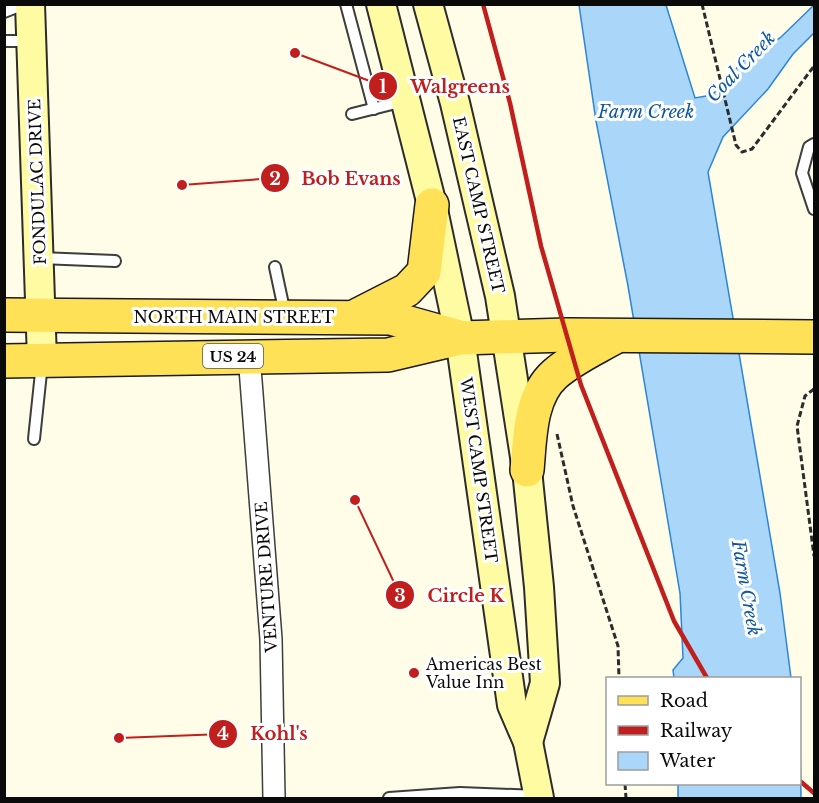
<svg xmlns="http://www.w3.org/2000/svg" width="819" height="803" font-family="'Libre Baskerville',serif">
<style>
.water{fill:#a9d6f9;stroke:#2c86d4;stroke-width:1.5}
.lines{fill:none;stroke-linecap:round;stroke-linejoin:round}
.lane-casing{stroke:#3d3d3d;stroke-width:14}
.street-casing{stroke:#3d3d3d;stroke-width:24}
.secondary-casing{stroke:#2c2c2c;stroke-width:32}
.primary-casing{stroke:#1b1b1b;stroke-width:36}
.path{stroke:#2c2c2c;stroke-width:3;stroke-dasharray:6 3;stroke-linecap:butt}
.lane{stroke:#fff;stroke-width:10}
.street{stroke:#fff;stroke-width:21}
.secondary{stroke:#fffba2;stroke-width:28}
.primary{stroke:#ffe157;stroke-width:33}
.rail{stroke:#c01f1d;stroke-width:4.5}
.poi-dot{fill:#c01f1d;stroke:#fff;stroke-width:2}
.labels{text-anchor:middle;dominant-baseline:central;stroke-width:6;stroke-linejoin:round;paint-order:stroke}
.shield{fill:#fff;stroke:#545454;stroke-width:1.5}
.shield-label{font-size:15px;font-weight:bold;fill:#0a0a0a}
.street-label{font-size:16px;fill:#0a0a0a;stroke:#fff}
.poi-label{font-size:16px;fill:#0a0a0a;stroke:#fff;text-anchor:start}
.water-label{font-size:18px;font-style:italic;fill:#0f58a0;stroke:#fff}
.leader{fill:none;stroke:#c01f1d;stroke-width:2}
.callout-dot{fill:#c01f1d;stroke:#fff;stroke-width:2}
.mark-label{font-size:18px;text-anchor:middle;font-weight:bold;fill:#fff}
.callout-label{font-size:18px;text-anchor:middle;font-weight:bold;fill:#c01f1d;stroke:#fff;stroke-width:6;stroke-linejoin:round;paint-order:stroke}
</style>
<rect width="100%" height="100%" fill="#fffce7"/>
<!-- water -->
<g class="water">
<polygon points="579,5 666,5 695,98 712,95 745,59 780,38 814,5 814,33 793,54 768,89 723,137 708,172 780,593 791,678 674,678 673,670 683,658 680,593 628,286 596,121"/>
<polygon points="800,741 801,798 678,798 678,784 800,784"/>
</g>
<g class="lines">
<!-- lane casing -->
<g class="lane-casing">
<g id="lane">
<polyline points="346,4 374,109"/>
<polyline points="4,12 24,4"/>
<polyline points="4,41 31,41"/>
<polyline points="352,114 404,101"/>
<polyline points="814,144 809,147 802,173 814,209"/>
<polyline points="40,258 115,261"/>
<polyline points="275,267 285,314"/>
<polyline points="34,439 42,363"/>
<polyline points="389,798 460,793 538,796"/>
</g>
</g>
<!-- street casing -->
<g class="street-casing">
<polyline id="street" points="249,355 271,639 274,798"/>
</g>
<!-- secondary casing -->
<g class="secondary-casing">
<g id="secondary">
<polyline points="30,4 42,360"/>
<polyline points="381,4 432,205 460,338 512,705 528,742 539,798"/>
<polyline points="428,4 455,103 500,296 527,470 539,587 545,683 528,742"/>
</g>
</g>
<!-- primary casing -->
<g class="primary-casing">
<g id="primary">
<polyline points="4,315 391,318 459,337"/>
<polyline points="358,315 407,290 424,272 432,205"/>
<polyline points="4,361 388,355 460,338 567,335 814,337"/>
<path d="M527,470C530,439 529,397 555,374C572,359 596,348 615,337"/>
</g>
</g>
<!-- path -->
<g class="path">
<polyline points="702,4 736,145 742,152 752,149 814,66"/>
<polyline points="814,389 805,396 797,426 814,556"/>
<polyline points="557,434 573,506 618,646 619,678"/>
<polyline points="625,784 626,798"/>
</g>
<!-- lane -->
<use href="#lane" class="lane"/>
<!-- street -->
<use href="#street" class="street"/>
<!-- secondary -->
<use href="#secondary" class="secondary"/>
<!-- primary -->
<use href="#primary" class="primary"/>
<!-- rail -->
<g class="rail">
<polyline points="483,4 510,103 541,246 581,385 674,621 707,678"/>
<polyline points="800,781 814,793"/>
</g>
</g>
<!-- markers -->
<circle class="poi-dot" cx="414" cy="673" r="6"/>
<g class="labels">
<!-- shield labels -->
<rect class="shield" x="203" y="344" width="60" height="24" rx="4.5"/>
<g class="shield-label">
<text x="233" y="356">US 24</text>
</g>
<!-- street labels -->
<g class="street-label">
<text transform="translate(37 182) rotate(-92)">FONDULAC DRIVE</text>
<text transform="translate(479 205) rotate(77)">EAST CAMP STREET</text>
<text x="234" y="317">NORTH MAIN STREET</text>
<text transform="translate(479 470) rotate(82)">WEST CAMP STREET</text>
<text transform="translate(266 577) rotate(-94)">VENTURE DRIVE</text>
</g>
<!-- poi labels -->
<g class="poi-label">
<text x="426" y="664">Americas Best<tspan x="426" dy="18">Value Inn</tspan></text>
</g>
<!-- water labels -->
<g class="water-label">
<text transform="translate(741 67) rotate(-46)">Coal Creek</text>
<text x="646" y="112">Farm Creek</text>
<text transform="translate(746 588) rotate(80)">Farm Creek</text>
</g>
</g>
<!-- callouts -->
<path class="leader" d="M295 53L383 86M182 185L275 178M355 500L400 595M119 738L223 734"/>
<g class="callout-dot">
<circle cx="295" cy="53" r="6"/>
<circle cx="182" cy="185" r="6"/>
<circle cx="355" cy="500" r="6"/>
<circle cx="119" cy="738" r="6"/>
<circle cx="383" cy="86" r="15"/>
<circle cx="275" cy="178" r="15"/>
<circle cx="400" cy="595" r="15"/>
<circle cx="223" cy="734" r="15"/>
</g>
<g class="mark-label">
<text x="383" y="93">1</text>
<text x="275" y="185">2</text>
<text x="400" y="602">3</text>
<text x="223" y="740">4</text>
</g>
<g class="callout-label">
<text x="460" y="93">Walgreens</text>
<text x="351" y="185">Bob Evans</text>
<text x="466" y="602">Circle K</text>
<text x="279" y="740">Kohl's</text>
</g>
<!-- border -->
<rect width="819" height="803" fill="none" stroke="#0a0a0a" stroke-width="12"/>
<!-- legend -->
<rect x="606" y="677" width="195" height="108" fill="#ffffff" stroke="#9d9d9d" stroke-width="1.5"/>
<rect x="618" y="696" width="30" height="9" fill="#ffe157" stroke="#9d9d9d" stroke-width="1.5"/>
<text x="660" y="707" font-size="18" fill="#0a0a0a">Road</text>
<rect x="618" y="726" width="30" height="9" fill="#c01f1d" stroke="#9d9d9d" stroke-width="1.5"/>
<text x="660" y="737" font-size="18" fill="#0a0a0a">Railway</text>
<rect x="618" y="752" width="30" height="18" fill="#a9d6f9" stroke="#9d9d9d" stroke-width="1.5"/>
<text x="660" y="767" font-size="18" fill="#0a0a0a">Water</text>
</svg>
